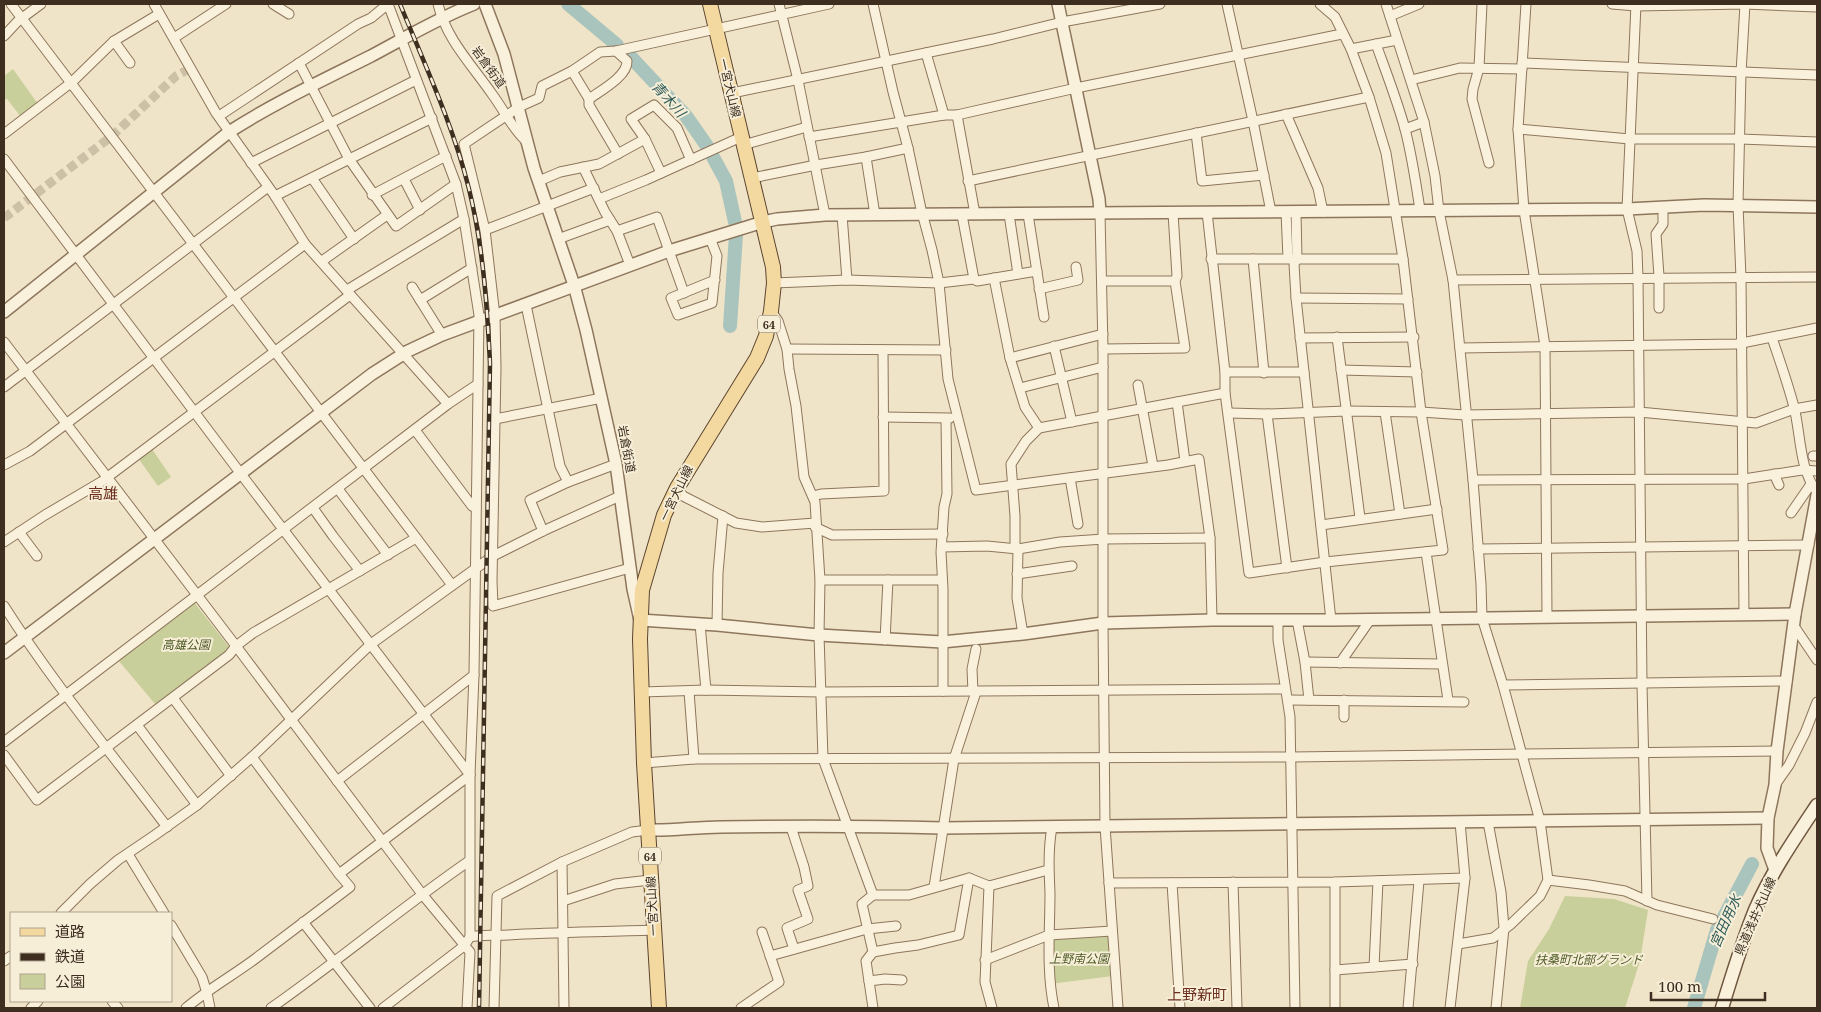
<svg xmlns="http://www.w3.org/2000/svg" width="1821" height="1012" font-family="'Noto Serif','Noto Sans JP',serif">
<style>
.green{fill:#c9cf9b}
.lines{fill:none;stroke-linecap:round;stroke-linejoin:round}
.river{stroke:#a9c4bc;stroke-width:14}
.minor-tunnel{stroke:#ccc0a6;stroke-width:9;stroke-dasharray:9 4.5;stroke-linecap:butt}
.minor-casing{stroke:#8d765c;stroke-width:11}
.tertiary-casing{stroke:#8d765c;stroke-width:14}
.secondary-casing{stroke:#6f573f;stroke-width:15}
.primary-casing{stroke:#5b4430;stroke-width:16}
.minor{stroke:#faf1dc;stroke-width:9}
.tertiary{stroke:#faf1dc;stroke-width:11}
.secondary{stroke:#faf1dc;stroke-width:12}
.primary{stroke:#f3d9a0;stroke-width:14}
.rail-casing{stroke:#3d2e20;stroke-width:4.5}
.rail{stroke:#f7eed8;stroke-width:2.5;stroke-dasharray:8;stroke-linecap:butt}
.labels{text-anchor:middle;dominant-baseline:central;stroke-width:4;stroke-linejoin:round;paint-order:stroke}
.shield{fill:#f7eed8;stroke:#756857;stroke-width:1}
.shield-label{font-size:11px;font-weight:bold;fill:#3d2e20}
.street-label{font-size:12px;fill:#3d2e20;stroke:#f7eed8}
.park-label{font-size:12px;font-style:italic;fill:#4d5a26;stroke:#f7eed8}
.water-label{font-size:14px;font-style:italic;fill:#2f5d5a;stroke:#f7eed8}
.quarter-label{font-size:15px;fill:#6b2e1e;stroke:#f7eed8}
</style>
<rect width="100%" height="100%" fill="#f0e4c8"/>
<!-- green -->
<g class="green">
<polygon points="13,69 38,104 21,117 7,99 4,100 4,76"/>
<polygon points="152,449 171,477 158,486 138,458"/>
<polygon points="193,601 230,648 156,705 118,660"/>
<polygon points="1565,896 1614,899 1648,910 1640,961 1625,1008 1520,1008 1528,961 1549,929"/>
<polygon points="1108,935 1113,976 1050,984 1054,938"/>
</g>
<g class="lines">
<!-- river -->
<g class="river">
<polyline points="568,4 617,45"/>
<polyline points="628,54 686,116 707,146"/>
<polyline points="713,157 726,181 735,222"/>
<polyline points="730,326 736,235"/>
<polyline points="1694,1008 1717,930 1752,864"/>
</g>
<!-- minor-tunnel -->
<polyline class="minor-tunnel" points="4,218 112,136 176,76 191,68"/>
<!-- minor casing -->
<g class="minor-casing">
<g id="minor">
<polyline points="11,4 452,585"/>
<polyline points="154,4 216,113 275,196 305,244 448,404"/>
<polyline points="273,4 289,14"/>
<path d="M438,4C446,39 472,65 492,94C504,110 511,127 526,141"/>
<polyline points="779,4 798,80 825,215"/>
<polyline points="873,4 893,92 908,148 921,209 932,250 939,283 948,379 976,490 1168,465 1199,459 1210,538 1212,620"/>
<polyline points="1227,4 1253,121 1271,212"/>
<polyline points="1386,4 1424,122 1435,176 1439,211 1453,280 1473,480 1481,584 1482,618 1503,685 1540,821 1548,880 1540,896 1510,925 1493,938 1458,944"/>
<polyline points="1482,4 1479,68 1473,89 1472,99 1489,163"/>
<polyline points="1526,4 1518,129 1524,210 1545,346 1547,617"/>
<polyline points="1612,4 1636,6 1745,4 1817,7"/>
<polyline points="1636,4 1627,209 1637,251 1638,278 1642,684 1647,901"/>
<polyline points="1390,16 1419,4"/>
<polyline points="4,36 18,21 41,4"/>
<polyline points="174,38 226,4"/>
<polyline points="114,41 130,63"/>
<path d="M1376,44C1386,72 1397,100 1405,129C1412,156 1416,183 1420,210"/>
<polyline points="1351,49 1397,40"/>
<polyline points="926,53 944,115"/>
<polyline points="299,63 349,159 396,226 456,184"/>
<polyline points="1522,63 1817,75"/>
<path d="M572,71L589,99C600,91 628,76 627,61L616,51"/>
<polyline points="1411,80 1460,68 1522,69"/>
<polyline points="732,93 993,39 1062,22 1160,4"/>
<polyline points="589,99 589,105 618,154"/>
<polyline points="1286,114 1318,188 1323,212"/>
<polyline points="957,115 975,214"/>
<polyline points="219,116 358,24 371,18 388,4"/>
<polyline points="1405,129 1424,122"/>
<polyline points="1518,129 1630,139 1740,139 1817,142"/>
<polyline points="1196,133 1202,181 1264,175"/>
<polyline points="4,134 72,82 114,41 159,14"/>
<polyline points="809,137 944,115 957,115 1076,88 1342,34"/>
<polyline points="743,145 807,127"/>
<polyline points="866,157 875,215"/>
<polyline points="4,159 241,474 470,775"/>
<polyline points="251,163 416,80"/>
<polyline points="583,167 605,212 617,231 630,265"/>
<polyline points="661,173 645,139 631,119 654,105 677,128 691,160"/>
<polyline points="312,178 354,239"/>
<polyline points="752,178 816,165 866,157 908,148"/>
<polyline points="404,179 420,210"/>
<polyline points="539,181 560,172 599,164 645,139"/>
<polyline points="968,181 1369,97"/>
<polyline points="372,195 446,156"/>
<polyline points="275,196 432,118"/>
<polyline points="599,199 646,180 741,137"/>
<polyline points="1207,212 1225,372 1225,393 1249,573 1325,562 1443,550 1421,412 1403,259 1386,153 1369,97 1351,49 1335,17 1320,4"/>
<polyline points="1286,212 1288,258"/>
<polyline points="1296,212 1297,259 1294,264 1296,298 1331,620"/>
<polyline points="1100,213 1103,349 1103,623 1105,826 1118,1008"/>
<polyline points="1009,214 1018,274"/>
<polyline points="1028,214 1044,317"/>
<polyline points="842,215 847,280"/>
<polyline points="485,230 594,188"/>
<polyline points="617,231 657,217 684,293"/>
<polyline points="710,238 717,256 712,303 678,315 671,298 715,280"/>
<polyline points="558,239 610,220"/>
<polyline points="1211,259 1403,259"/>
<polyline points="1253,259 1264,373"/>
<polyline points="322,261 387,215"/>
<polyline points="994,278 1010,358 1025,407 1039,428"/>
<polyline points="974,279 977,281 1037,271"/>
<polyline points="1453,280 1817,277"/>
<polyline points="1102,281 1175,281"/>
<polyline points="774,283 847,280 939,283 974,279 962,215"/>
<polyline points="412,287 442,335"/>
<polyline points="1039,289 1078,280 1076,267"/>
<polyline points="347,290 464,219"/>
<polyline points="1296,298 1408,299"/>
<polyline points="420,300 472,268"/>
<polyline points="526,305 560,466 568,482"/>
<polyline points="1659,308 1659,276 1656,234 1663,224 1663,207"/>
<polyline points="771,311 778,321 787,349 789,369 796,406 804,477 815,502 820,580 819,635 823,759 873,895"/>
<polyline points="1337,337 1360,518"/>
<polyline points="1300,338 1414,337"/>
<path d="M1772,338C1780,361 1788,384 1794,407C1801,435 1799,469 1817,492"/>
<polyline points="4,342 236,646 422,894 470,952 467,1008"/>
<polyline points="1054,346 1072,422"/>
<polyline points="1460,348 1737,344 1817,328"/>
<polyline points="787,349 946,350"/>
<polyline points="1103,349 1185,348 1175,281 1177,276 1173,213"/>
<polyline points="1010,358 1103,334"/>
<polyline points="1341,370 1417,372"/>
<polyline points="1225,372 1304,372"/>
<polyline points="1138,385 1153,466"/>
<polyline points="4,387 268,187"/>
<polyline points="1020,388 1103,367"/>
<polyline points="1177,402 1185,461"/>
<polyline points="1385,412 1400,514"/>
<polyline points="1229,413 1267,414 1346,411 1421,412 1465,415 1639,412 1756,423 1794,409 1817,405"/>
<polyline points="1267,414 1287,568"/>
<polyline points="883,417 950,418"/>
<polyline points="495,419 602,398"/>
<polyline points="415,430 472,506 476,508"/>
<polyline points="1813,456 1817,456"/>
<polyline points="4,465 30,451 305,244"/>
<polyline points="1774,474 1779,485"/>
<polyline points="1070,478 1078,524"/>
<polyline points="1473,480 1744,479 1802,470 1817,471"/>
<polyline points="677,488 683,496 736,523 762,527 815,523"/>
<polyline points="338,489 388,555"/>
<polyline points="813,496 821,494 884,491 883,350"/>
<polyline points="313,508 333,536 360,571"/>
<polyline points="1791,513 1811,484"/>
<polyline points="1321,525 1437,509"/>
<polyline points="815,527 832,535 943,534"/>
<polyline points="543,531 530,500 568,482 616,464"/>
<polyline points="19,532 37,556"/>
<polyline points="4,542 45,515 101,482 350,295"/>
<polyline points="942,547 987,546 1018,549 1060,542 1104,539 1210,538"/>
<polyline points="1478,549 1809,545"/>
<polyline points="1426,552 1448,700"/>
<polyline points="630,568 493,606 492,581 496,368 495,316 485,230 464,144 519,107 539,98 542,86 572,71 600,52 616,51 829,4"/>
<polyline points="1017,574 1072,566"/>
<polyline points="820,580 942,580"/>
<path d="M4,606C53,683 112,754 167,827"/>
<polyline points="1744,615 1741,278 1738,205 1741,73 1745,4"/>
<polyline points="1278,620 1278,640 1290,717 1295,1008"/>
<polyline points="1297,620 1305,662 1309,700"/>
<polyline points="700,624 706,690"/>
<polyline points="717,625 718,573 723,516"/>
<polyline points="1794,626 1817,660"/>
<polyline points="1023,634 1017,598 1018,549 1015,545 1015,516 1011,464 1026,441 1039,428 1225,393"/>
<polyline points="885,640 888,580"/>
<polyline points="1305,662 1442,664"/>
<polyline points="1340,663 1370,620"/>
<polyline points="1503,685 1787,681"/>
<polyline points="689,691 694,759"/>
<polyline points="943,691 943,589 941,552 944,507 947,494 946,419"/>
<polyline points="642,692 706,690 822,692 1285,689"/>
<polyline points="973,692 972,669 976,649"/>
<polyline points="173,698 231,776"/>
<polyline points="1288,700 1464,702"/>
<polyline points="1344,717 1344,700"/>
<polyline points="137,725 197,805"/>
<polyline points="4,742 448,404 478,384"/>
<polyline points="4,755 37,800 229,655 236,646 253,633 416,538"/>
<polyline points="252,757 339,874 470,775"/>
<polyline points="644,763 694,759 1291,757 1777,751"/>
<polyline points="337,781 474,675"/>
<polyline points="1775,785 1789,765 1805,733 1817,702"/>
<polyline points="1488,822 1501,892 1504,928 1496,1008"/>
<polyline points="791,827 804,867 808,886 798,890 808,919 787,928 794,949"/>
<path d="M1052,827C1048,849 1049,871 1050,893C1050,931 1046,970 1054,1008"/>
<polyline points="128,854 164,913"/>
<polyline points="562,862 564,1008"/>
<polyline points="1548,880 1589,885 1625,891 1657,905 1713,919"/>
<polyline points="1233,882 1237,1008"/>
<polyline points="1335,882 1335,1008"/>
<polyline points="1109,883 1335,882 1465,878"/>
<polyline points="1172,883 1180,1008"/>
<polyline points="989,886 985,982 992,1008"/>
<polyline points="934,887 954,759 976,692"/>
<polyline points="563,901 615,884 650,880"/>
<polyline points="61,913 90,884 118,860 155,835 197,805 252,757 371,644 493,556 543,531 620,496"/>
<polyline points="303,922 370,1008"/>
<polyline points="171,925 202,977 207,993 210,1008"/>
<path d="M470,937C482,934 495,936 508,935C556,932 604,932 653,930"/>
<polyline points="873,952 895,948 918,945 959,935 969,878"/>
<polyline points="770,956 867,929 896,926"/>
<polyline points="985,960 1049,935 1112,931"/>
<polyline points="4,961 11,956"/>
<polyline points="1374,967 1378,881"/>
<polyline points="1335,970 1413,964"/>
<polyline points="869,981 885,979 902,980"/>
<polyline points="112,1001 118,1008"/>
<polyline points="31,1008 38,1001"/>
<path d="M186,1008C207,990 232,976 255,959C287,935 318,911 350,887L339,874"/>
<path d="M271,1008C338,961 401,908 469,861"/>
<polyline points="383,1008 464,946 470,937 470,775 474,675 479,315 464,219 456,184 388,4"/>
<polyline points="494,1008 497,896 562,862 632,832 648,830"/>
<polyline points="741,1008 779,982 762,932"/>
<polyline points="873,1008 866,961 873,952 862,904 873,895 909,895 969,878 989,886 1048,870"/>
<polyline points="1408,1008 1419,881"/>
<polyline points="1450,1008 1465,878 1460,822"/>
</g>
</g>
<!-- tertiary casing -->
<g class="tertiary-casing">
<g id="tertiary">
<polyline points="485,4 504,54 534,168 574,285 586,330 616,464 633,589 640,620 717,625 819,635 942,642 1023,634 1103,623 1212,620 1331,620 1795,614"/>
<polyline points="1058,4 1099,199 1100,213"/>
<path d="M4,312L229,132C274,103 323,80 371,56C405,38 438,18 474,4"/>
<polyline points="4,653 372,374 408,351 442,335 669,251 763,222 777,219 825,215 1627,209 1704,205 1817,207"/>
<path d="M648,830C672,831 696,827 721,827C795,826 869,826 943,828L1768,818"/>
<polyline points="1775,870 1767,848 1768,818 1775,785 1777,751 1795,614 1817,495"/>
</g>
</g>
<!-- secondary casing -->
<g class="secondary-casing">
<path id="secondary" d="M1722,1008C1732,975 1742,942 1755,910C1771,873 1795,838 1817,805"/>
</g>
<!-- primary casing -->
<g class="primary-casing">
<polyline id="primary" points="659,1008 644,763 640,639 642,590 664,515 677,488 757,358 766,336 771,311 774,283 773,267 710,4"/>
</g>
<!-- minor -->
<use href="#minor" class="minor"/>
<!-- tertiary -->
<use href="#tertiary" class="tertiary"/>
<!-- secondary -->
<use href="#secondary" class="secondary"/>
<!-- primary -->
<use href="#primary" class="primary"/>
<!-- rail casing -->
<g class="rail-casing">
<path id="rail" d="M400,4C425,65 453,125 469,189C483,246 487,304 490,363L479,1008"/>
</g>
<!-- rail -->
<use href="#rail" class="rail"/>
</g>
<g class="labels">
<!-- shield labels -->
<g class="shield">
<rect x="758" y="315.5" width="22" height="17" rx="4"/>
<rect x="639" y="847.5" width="22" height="17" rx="4"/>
</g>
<g class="shield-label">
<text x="769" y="324">64</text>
<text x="650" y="856">64</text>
</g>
<!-- street labels -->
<g class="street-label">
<text transform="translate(489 67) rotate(54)">岩倉街道</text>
<text transform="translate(730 88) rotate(77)">一宮犬山線</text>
<text transform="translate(627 449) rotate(79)">岩倉街道</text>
<text transform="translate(676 493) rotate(-64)">一宮犬山線</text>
<text transform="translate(652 906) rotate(-93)">一宮犬山線</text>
<text transform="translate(1755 916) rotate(-66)">県道浅井犬山線</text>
</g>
<!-- park labels -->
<g class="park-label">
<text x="186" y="644">高雄公園</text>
<text x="1079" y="958">上野南公園</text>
<text x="1589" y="959">扶桑町北部グランド</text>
</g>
<!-- water labels -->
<g class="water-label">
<text transform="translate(669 99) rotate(48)">青木川</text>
<text transform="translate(1725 921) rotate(-66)">宮田用水</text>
</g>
<!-- quarter labels -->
<g class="quarter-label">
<text x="103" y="493">高雄</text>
<text x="1197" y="994">上野新町</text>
</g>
</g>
<!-- border -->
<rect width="1821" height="1012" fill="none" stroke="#3d2e20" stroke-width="10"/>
<!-- legend -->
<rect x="10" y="912" width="162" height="90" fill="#f7eed8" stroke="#ada18e"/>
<rect x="20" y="928" width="25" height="8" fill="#f3d9a0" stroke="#ada18e"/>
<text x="55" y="937" font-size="15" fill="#3d2e20">道路</text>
<rect x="20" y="953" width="25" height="8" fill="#3d2e20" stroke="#ada18e"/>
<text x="55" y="962" font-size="15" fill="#3d2e20">鉄道</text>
<rect x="20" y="974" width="25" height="15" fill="#c9cf9b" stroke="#ada18e"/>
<text x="55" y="987" font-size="15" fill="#3d2e20">公園</text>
<!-- scale -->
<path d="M1651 992v8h114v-8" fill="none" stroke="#3d2e20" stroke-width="2.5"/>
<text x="1658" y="992" font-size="15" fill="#3d2e20" stroke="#f7eed8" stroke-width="4" paint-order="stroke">100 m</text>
</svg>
